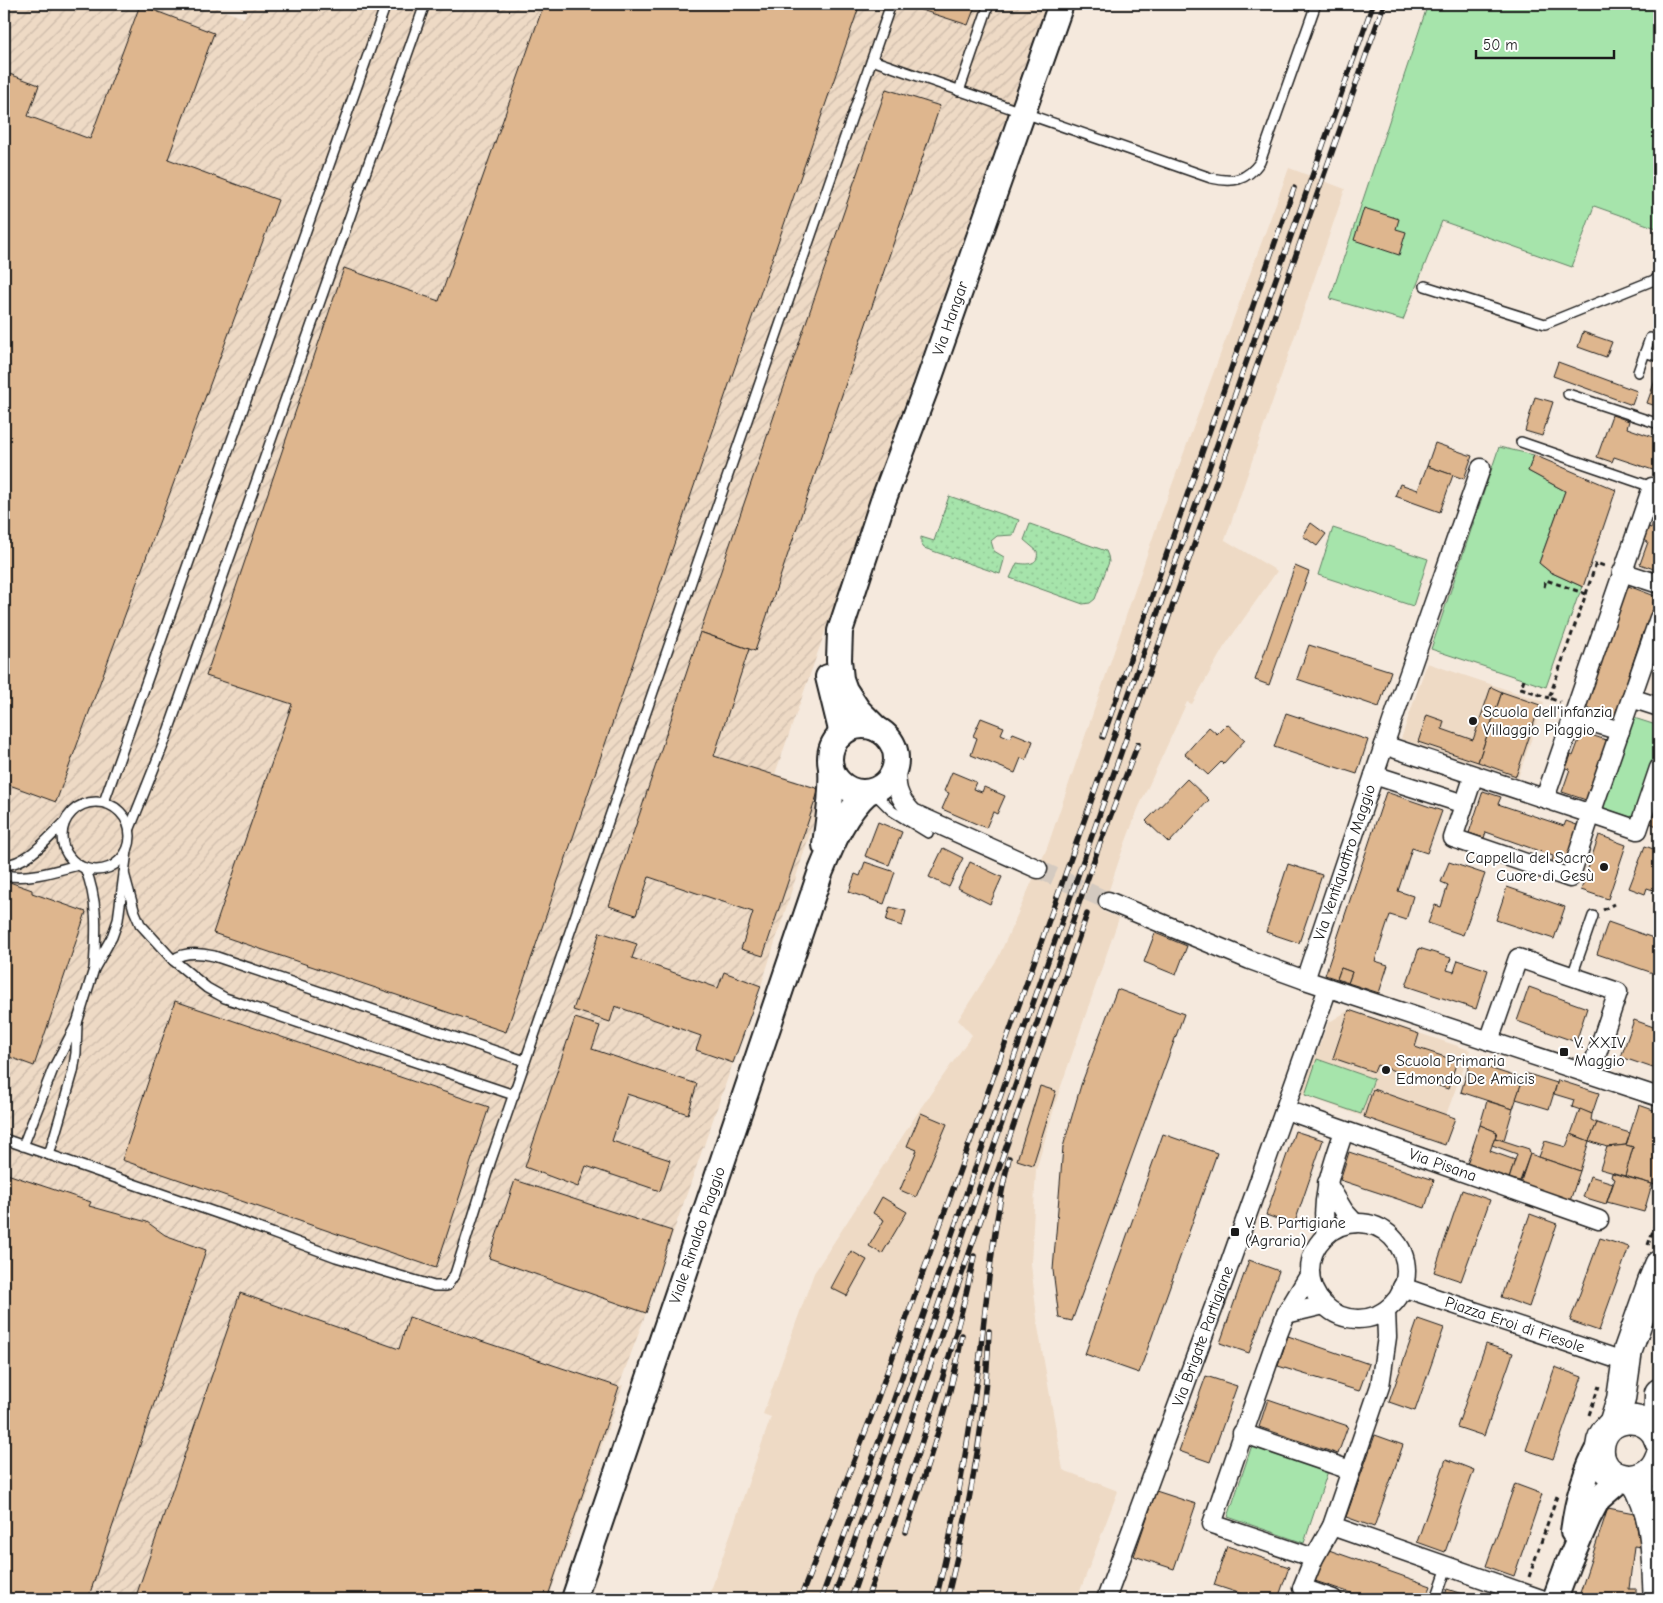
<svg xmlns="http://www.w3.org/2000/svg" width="1663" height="1603" font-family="'Comic Neue',sans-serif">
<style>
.built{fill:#eedac5}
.industrial{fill:url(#industrial-furrows)}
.grass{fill:url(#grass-dots);stroke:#618064}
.green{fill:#a6e4ab;stroke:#618064}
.building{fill:#deb68e;stroke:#1c1c1c}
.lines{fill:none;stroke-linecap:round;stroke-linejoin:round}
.street-tunnel{stroke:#d4cac0;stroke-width:18;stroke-dasharray:18 9;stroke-linecap:butt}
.lane-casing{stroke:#1c1c1c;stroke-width:12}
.street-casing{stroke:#1c1c1c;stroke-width:21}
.secondary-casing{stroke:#1c1c1c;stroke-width:28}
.primary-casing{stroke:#1c1c1c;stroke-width:31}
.path{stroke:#1c1c1c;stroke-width:3;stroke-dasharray:5 4;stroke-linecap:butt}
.lane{stroke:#fff;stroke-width:9}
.street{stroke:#fff;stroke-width:18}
.secondary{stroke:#fff;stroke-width:24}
.primary{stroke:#fff;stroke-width:28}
.rail-casing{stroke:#1c1c1c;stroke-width:5.5}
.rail{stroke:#fff;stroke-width:4;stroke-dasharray:11;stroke-linecap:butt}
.poi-dot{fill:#1c1c1c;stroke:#fff;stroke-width:2}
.labels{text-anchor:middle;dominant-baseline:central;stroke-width:4;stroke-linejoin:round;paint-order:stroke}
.street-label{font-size:16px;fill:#1c1c1c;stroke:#fff}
.poi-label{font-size:16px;fill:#1c1c1c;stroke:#fff;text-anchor:start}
</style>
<defs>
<pattern id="industrial-furrows" width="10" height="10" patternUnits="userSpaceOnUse" patternTransform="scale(1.25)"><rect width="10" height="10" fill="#eedac5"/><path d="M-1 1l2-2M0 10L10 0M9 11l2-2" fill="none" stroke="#ccbaa9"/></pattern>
<pattern id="grass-dots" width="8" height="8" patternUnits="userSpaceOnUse" patternTransform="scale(1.25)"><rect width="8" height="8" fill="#a6e4ab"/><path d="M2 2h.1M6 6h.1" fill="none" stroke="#8ec393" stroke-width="1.8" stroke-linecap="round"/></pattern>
</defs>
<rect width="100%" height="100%" fill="#f5e9dd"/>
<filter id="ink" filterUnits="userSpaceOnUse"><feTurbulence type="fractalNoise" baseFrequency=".02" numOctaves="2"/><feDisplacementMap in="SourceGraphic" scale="10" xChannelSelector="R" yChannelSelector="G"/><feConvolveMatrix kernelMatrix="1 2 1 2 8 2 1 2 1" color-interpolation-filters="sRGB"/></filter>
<g filter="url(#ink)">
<!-- built -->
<g class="built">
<polygon points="1289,168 1345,189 1225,540 1277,571 1224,647 1192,704 1187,702 1138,809 1120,857 1102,911 1119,918 1058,1095 1036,1170 1031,1264 1038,1327 1063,1470 1118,1491 1077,1599 1029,1599 1018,1595 1017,1599 708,1599 771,1417 763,1414 814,1273 922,1106 972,1035 958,1020 998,958 1047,848 1155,531"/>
<polygon points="1427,663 1544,702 1518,778 1401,739"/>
<polygon points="1349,1010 1470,1050 1446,1115 1373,1089 1364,1117 1301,1094 1328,1023"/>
</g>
<!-- industrial -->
<polygon class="industrial" points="4,4 206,4 244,18 247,10 231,4 1046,4 775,774 824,790 761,986 747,1017 733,1063 662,1264 646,1313 619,1386 623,1385 548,1599 4,1599"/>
<!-- grass -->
<g class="grass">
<polygon points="949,496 1019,520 1013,535 997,536 991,541 994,551 1004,557 1004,560 1000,574 924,548 921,544 921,537 934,541"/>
<path d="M1030,524L1106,551L1108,556L1109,562L1095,599L1090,603L1083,604L1010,578L1017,563C1027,565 1040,565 1037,551L1024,540Z"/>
</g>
<!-- green -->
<g class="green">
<polygon points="1428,4 1659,4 1659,229 1594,206 1572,267 1442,221 1403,320 1330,299"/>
<polygon points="1499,447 1534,455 1528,471 1565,491 1539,563 1550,572 1583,587 1577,599 1546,687 1431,649"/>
<polygon points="1333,528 1428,559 1413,606 1318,575"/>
<polygon points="1631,717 1659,726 1659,751 1636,819 1600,807"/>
<polygon points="1317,1059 1374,1079 1361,1114 1305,1095"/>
<polygon points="1252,1445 1328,1471 1304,1543 1228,1517"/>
</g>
<!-- building -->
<g class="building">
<polygon points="544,4 860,4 506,1032 213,933 292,704 206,676 344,268 439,301"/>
<polygon points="913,4 976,4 968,25 912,7"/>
<polygon points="140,5 214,33 168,159 278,200 56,802 4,783 4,72 39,85 28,116 90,139"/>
<polygon points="886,89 940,106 755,651 700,632"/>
<polygon points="1364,208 1399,219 1396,229 1406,232 1399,255 1354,240"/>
<polygon points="1583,332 1612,342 1606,357 1578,347"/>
<polygon points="1558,362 1637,391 1632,405 1553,376"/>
<polygon points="1658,372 1659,372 1659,407 1647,403"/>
<polygon points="1535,397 1553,402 1542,436 1525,431"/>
<polygon points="1612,415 1629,421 1627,428 1659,439 1659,472 1614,457 1612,462 1597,457"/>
<polygon points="1435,443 1472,456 1464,479 1427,466"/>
<polygon points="1534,455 1616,490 1583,587 1550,572 1539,563 1565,491 1528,471"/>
<polygon points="1427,466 1453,475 1440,512 1395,496 1400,484 1418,490"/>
<polygon points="1659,504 1659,571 1640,564 1648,542 1644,540 1648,527 1651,528"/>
<polygon points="1311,523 1326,534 1317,546 1303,536"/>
<polygon points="1295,566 1309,572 1269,685 1255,680"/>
<polygon points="1623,584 1655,596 1653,603 1657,605 1647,633 1643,632 1627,681 1630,681 1621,710 1617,708 1614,717 1581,706"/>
<polygon points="700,632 749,649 714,756 819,789 763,956 741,949 753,912 649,877 636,915 609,906"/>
<polygon points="1309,645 1391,671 1379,707 1297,679"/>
<polygon points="1491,687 1502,692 1478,762 1418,742 1427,715 1444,721 1442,729 1473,740"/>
<polygon points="1502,692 1540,705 1516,776 1478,762"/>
<polygon points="1286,713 1368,740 1357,774 1274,747"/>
<polygon points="981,718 1004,727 1001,734 1010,738 1013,733 1033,741 1026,760 1021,758 1015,773 971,755 977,738 973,736"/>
<polygon points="1227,724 1245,740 1223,764 1221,762 1208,775 1185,754 1209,727 1217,734"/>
<polygon points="1582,732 1609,741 1589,801 1562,792 1570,769 1566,768 1571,755 1573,756"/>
<polygon points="952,772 976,782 973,789 982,792 984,787 1005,796 997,814 993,812 986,828 942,809 949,793 944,791"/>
<polygon points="1187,779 1209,800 1169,843 1146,821"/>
<polygon points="1483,791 1501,797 1498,804 1564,826 1566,821 1582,827 1568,867 1552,862 1553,856 1486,832 1484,838 1469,833"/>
<polygon points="1386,792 1442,811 1427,853 1412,848 1398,891 1413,896 1406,920 1390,915 1375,961 1388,965 1379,993 1348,983 1352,972 1341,968 1337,979 1325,975"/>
<polygon points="1659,797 1659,827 1650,823"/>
<polygon points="878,822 902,832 889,865 865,856"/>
<polygon points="1599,835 1626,845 1608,899 1581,890"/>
<polygon points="1645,846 1659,851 1657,857 1659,858 1659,892 1647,888 1645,894 1629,888"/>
<polygon points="943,848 963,858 949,887 929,877"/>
<polygon points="865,862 895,872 884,904 849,892 855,874 860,876"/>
<polygon points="970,862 1002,877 990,904 958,888"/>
<polygon points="1449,862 1485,874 1463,935 1428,923 1435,905 1441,907 1448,885 1441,882"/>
<polygon points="1288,864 1322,875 1299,943 1266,932"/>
<polygon points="4,880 32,890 32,893 86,912 34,1066 4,1055"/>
<polygon points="1507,887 1565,907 1554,939 1496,920"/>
<polygon points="890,907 906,911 902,926 886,921"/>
<polygon points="1608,922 1659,940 1659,965 1656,974 1597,954"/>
<polygon points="600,932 637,944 632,958 718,988 724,972 761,986 733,1063 696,1050 701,1036 615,1006 610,1022 573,1010"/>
<polygon points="1155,933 1187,946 1176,975 1144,962"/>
<polygon points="1419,948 1451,958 1447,970 1454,972 1458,960 1488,970 1476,1009 1406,986"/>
<polygon points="1341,968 1352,972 1348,983 1337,979"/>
<polygon points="1529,987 1587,1008 1576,1042 1517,1021"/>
<polygon points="1117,989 1184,1014 1072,1321 1059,1318 1053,1270 1063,1147 1081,1085"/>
<polygon points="175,1001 489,1107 436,1268 122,1160"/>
<polygon points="1349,1010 1419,1034 1415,1047 1457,1061 1448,1089 1377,1065 1374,1072 1333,1058"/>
<polygon points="575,1018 600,1026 592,1049 697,1084 688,1114 627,1094 612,1141 670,1160 660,1191 586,1166 578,1187 525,1167"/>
<polygon points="1634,1020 1659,1029 1659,1070 1621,1057"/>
<polygon points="1470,1062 1523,1079 1513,1109 1461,1092"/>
<polygon points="1525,1073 1557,1083 1549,1109 1516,1099"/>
<polygon points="1558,1080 1599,1093 1592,1114 1572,1107 1574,1100 1554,1094"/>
<polygon points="1040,1086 1056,1091 1033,1165 1017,1160"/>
<polygon points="1373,1089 1455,1118 1445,1145 1364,1117"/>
<polygon points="1487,1101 1513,1109 1504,1140 1495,1138 1497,1132 1480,1125"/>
<polygon points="1639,1105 1659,1112 1659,1186 1625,1176 1633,1147 1626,1145"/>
<polygon points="1580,1109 1592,1114 1591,1120 1597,1123 1589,1141 1571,1134"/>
<polygon points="921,1113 947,1124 916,1197 900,1190 917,1150 907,1146"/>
<polygon points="1597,1123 1630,1133 1626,1145 1607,1147 1589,1141"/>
<polygon points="1480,1125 1497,1132 1490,1151 1515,1160 1509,1179 1467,1164"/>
<polygon points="1295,1131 1323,1140 1294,1225 1266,1215"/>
<polygon points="1163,1134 1217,1153 1139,1373 1085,1354"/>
<polygon points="1571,1134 1589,1141 1580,1171 1539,1157 1545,1141 1566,1147"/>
<polygon points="1495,1138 1529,1149 1530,1154 1520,1181 1509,1179 1517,1154 1492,1145"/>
<polygon points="1626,1145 1633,1147 1625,1176 1600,1169 1607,1147"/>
<polygon points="1349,1152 1434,1180 1425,1208 1340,1180"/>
<polygon points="1530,1154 1580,1171 1570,1201 1520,1184"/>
<polygon points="4,1173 91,1202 89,1206 147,1222 165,1235 206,1250 88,1599 4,1599"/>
<polygon points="1612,1173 1652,1184 1644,1212 1607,1202 1615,1179 1611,1177"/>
<polygon points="1590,1176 1613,1183 1606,1204 1583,1197"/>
<polygon points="515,1180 672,1231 646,1313 489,1258"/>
<polygon points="1462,1190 1490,1200 1461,1281 1434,1272"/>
<polygon points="882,1197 907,1212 882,1254 869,1246 884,1220 873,1213"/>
<polygon points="1530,1214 1557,1224 1529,1307 1501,1297"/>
<polygon points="1600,1238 1629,1247 1599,1331 1570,1321"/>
<polygon points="851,1251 867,1260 847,1296 831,1288"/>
<polygon points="1249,1260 1279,1271 1249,1353 1220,1343"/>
<polygon points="240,1293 399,1349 409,1317 619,1387 547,1599 135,1599"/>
<polygon points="1418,1319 1444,1328 1415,1411 1389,1402"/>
<polygon points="1288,1336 1369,1364 1359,1391 1278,1366"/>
<polygon points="1486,1344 1513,1353 1484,1436 1457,1427"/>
<polygon points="1555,1367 1582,1377 1553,1459 1526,1450"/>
<polygon points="1206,1376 1237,1386 1210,1462 1179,1451"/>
<polygon points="1268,1399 1348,1426 1338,1454 1259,1427"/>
<polygon points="1375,1435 1403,1445 1374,1527 1346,1517"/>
<polygon points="1446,1459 1474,1470 1445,1552 1417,1542"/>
<polygon points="1515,1484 1542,1494 1514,1576 1486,1566"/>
<polygon points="1156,1491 1196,1504 1174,1569 1134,1556"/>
<polygon points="1608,1508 1634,1513 1641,1547 1634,1546 1629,1589 1636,1589 1636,1599 1578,1599"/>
<polygon points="1227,1546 1289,1567 1278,1599 1257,1599 1214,1585"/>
<polygon points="1326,1549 1431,1586 1426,1599 1369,1599 1315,1581"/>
<polygon points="1447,1589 1477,1599 1444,1599"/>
</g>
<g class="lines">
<!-- street-tunnel -->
<polyline class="street-tunnel" points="1038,869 1108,901"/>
<!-- lane casing -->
<g class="lane-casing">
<g id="lane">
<path d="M872,60L1211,178C1233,183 1246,181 1260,162L1316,4"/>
<polyline points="959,91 989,4"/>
<polyline points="1425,286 1545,324 1659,278"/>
<polyline points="1645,352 1659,357"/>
<polyline points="1638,372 1650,338 1659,341"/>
<polyline points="1568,394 1659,424"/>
<polyline points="1521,442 1652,487"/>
<polyline points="872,791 892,811 928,833"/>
<circle cx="96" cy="836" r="34"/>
<polyline points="104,802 386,4"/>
<polyline points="130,828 164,743 425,4"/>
<path d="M4,865C29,863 47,839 64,823"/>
<path d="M85,868C99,902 96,934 94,969L112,937L118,920L127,851"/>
<polyline points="124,873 134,910 140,924 173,960 207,988 225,998 514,1095"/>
<path d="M4,875C29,880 53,871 78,865"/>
<path d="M173,960C184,951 201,953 214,956L525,1061"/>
<polyline points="1572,976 1593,916"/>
<polyline points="77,1023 94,969"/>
<polyline points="4,1139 234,1219 336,1257 434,1286 447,1286 455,1274 491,1160 891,4"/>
<polyline points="23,1146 53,1069 77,1023 76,1053 73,1072 49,1155"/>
<polyline points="1436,1599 1447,1567"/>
</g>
</g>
<!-- street casing -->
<g class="street-casing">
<g id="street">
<polyline points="1622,572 1659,584"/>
<polyline points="1659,618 1591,814 1638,830 1659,768"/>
<polyline points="1631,698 1659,707"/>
<polyline points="1572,716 1620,731"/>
<polyline points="1384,745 1591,814 1570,878 1453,838 1474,775"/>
<path d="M896,763C896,786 896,796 913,813L1038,869"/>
<polyline points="1374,775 1464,804"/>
<polyline points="1545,798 1652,487 1659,490"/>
<polyline points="1108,901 1250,960 1305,980 1659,1097"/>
<path id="s1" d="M1305,980L1392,722L1481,468"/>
<polyline points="1489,1041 1518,958 1618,992 1590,1074"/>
<path id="s2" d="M1286,1110L1599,1220"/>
<polyline points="1327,1183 1344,1211 1355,1223"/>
<circle cx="1358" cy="1271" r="48"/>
<path d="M1326,1235C1319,1199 1333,1165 1344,1131"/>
<polyline points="1310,1274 1286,1314 1277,1337 1212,1524 1314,1558"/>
<path id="s3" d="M1402,1287L1626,1362"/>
<polyline points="1286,1314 1324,1305"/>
<polyline points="1242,1433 1350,1470"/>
<polyline points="1332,1526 1541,1599"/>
<path id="s4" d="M1106,1599L1225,1277L1328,988"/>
<polyline points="1333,1599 1302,1588 1314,1558 1332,1526 1380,1386 1387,1337 1386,1310"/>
</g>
</g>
<!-- secondary casing -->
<g class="secondary-casing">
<g id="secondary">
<polyline points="828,677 840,726 841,735"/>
<circle cx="863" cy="759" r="33"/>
<path id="s5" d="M877,729L858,710L845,690L841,679L839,660L840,631L883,501L926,388L1061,4"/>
<path d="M825,845C828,819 833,794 831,767"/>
<path d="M1573,1532C1577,1501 1584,1473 1600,1445"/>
<path id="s6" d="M574,1599L821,871C833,842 844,814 868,792"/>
<polyline points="1555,1599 1568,1564 1588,1518 1598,1499 1622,1478"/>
</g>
</g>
<!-- primary casing -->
<g class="primary-casing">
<g id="primary">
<polyline points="1613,1424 1621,1399 1628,1350 1652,1282 1659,1265"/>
<polyline points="1658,1438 1659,1393"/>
<path d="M1659,1441C1650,1410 1603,1413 1600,1447C1597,1483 1647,1491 1659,1458"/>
<path d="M1634,1479C1658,1515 1655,1558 1658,1599"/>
</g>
</g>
<!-- path -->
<g class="path">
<polyline points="1544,587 1546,580 1586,594 1549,698 1560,702"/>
<polyline points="1586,594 1596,563 1607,567"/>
<polyline points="1524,679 1521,688 1549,698"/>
<polyline points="1603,910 1614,904"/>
<polyline points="1648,1245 1659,1213"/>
<polyline points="1589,1415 1599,1386"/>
<polyline points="1529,1577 1557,1496"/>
</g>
<!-- lane -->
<use href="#lane" class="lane"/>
<!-- street -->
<use href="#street" class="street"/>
<!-- secondary -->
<use href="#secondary" class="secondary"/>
<!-- primary -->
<use href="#primary" class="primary"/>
<!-- rail casing -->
<g class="rail-casing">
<g id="rail">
<polyline points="1103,737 1294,188"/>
<path d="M906,1532C926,1467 951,1402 962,1335"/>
<polyline points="800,1599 871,1417 1003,1050 1373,4"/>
<polyline points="821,1599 886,1422 1384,4"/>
<polyline points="833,1599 896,1426 1099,846 1138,744"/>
<polyline points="851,1599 947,1317 1087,914"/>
<path d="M867,1599C891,1533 914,1466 936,1399C951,1352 965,1305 974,1256"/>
<path d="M936,1599C955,1522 968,1443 979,1364C987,1295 993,1226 1009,1158"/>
<path d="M947,1599C969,1511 986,1422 989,1331"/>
</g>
</g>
<!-- rail -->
<use href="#rail" class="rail"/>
</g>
</g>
<!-- markers -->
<g class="poi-dot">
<circle cx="1473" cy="721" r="5"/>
<circle cx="1604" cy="867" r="5"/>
<rect x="1559" y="1047" width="10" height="10" rx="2.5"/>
<circle cx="1386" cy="1070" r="5"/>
<rect x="1230" y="1227" width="10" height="10" rx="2.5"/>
</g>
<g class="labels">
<!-- street labels -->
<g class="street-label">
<text stroke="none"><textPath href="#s5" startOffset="442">Via Hangar</textPath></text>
<text stroke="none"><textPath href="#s1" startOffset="124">Via Ventiquattro Maggio</textPath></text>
<text stroke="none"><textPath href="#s2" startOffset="166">Via Pisana</textPath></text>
<text stroke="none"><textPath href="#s6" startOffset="384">Viale Rinaldo Piaggio</textPath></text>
<text stroke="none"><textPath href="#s3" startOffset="119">Piazza Eroi di Fiesole</textPath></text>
<text stroke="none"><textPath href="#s4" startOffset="280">Via Brigate Partigiane</textPath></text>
</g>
<!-- poi labels -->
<g class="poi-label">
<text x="1483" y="712">Scuola dell'infanzia<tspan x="1483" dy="18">Villaggio Piaggio</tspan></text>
<text x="1594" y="858" text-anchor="end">Cappella del Sacro<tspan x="1594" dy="18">Cuore di Gesù</tspan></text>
<text x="1574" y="1043">V. XXIV<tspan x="1574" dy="18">Maggio</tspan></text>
<text x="1396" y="1061">Scuola Primaria<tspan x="1396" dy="18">Edmondo De Amicis</tspan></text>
<text x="1245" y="1223">V. B. Partigiane<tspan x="1245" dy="18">(Agraria)</tspan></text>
</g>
</g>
<!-- margin -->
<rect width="1663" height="1603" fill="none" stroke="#fff" stroke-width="20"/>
<rect x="10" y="10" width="1643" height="1583" fill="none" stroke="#1c1c1c" stroke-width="2" filter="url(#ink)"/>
<!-- scale -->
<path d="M1476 50v8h138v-8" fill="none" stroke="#1c1c1c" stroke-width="2.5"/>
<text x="1483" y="50" font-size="15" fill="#1c1c1c" stroke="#ffffff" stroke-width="4" paint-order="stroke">50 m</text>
</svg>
